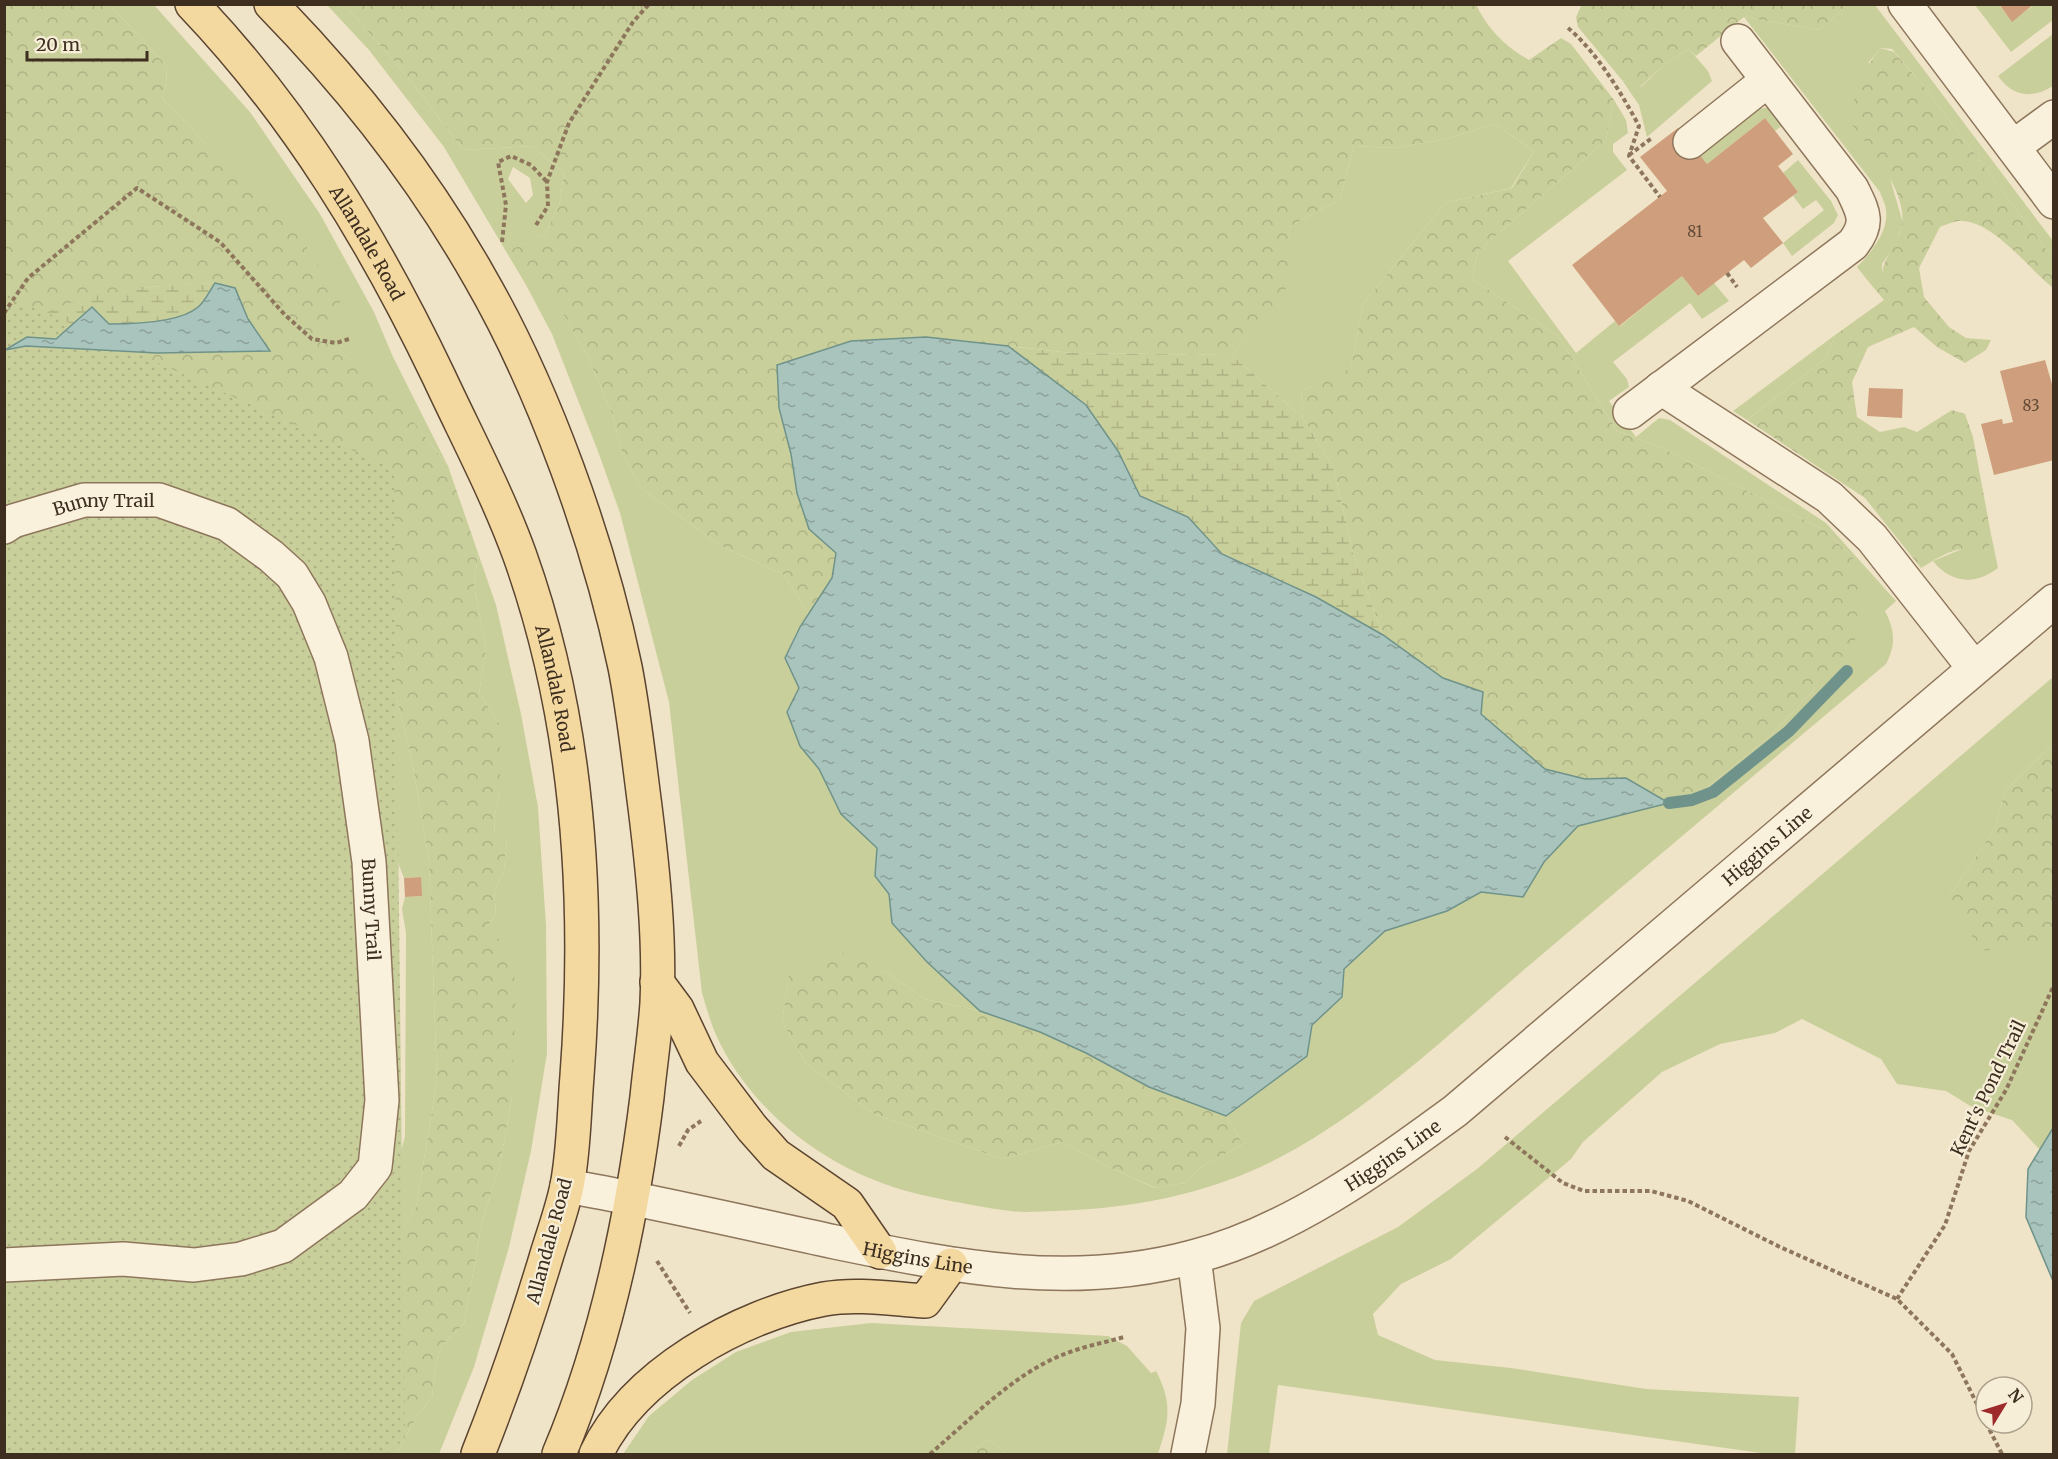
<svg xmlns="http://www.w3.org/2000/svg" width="2058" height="1459" font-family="Merriweather,serif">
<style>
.green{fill:#c9cf9b;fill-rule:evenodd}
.forest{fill:url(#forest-crowns)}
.wetland{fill:url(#wetland-marsh)}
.park{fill:url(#park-dots)}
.water{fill:url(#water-ripples);stroke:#6f938a;stroke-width:1.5}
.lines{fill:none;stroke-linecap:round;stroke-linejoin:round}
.stream{stroke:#6f938a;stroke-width:12}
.building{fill:#cf9f7d}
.minor-casing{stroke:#8d765c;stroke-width:36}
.major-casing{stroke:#5b4430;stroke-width:36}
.path{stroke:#8d765c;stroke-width:4;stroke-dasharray:4.5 3;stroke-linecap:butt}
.minor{stroke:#faf1dc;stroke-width:33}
.major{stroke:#f3d9a0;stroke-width:33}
.labels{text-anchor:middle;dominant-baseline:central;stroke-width:4.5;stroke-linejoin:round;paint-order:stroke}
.number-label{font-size:15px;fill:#624a37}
.street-label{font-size:18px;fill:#3d2e20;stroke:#f7eed8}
</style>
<defs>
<pattern id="forest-crowns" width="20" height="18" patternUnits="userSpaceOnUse" patternTransform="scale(1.5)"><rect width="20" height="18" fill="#c9cf9b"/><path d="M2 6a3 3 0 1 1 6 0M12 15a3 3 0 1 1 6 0" fill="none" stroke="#aeb285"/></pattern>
<pattern id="wetland-marsh" width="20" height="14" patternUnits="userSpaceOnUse" patternTransform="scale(1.5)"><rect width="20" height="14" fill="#c9cf9b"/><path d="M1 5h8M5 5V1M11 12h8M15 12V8" fill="none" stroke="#aeb285"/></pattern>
<pattern id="park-dots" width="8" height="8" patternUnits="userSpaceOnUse" patternTransform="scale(1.5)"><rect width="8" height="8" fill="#c9cf9b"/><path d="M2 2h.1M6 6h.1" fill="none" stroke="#aeb285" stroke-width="1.8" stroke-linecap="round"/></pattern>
<pattern id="water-ripples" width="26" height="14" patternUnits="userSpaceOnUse" patternTransform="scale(1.5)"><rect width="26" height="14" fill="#a9c4bc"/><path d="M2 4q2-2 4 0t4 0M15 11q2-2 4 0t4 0" fill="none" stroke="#8ba098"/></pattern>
</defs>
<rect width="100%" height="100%" fill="#f0e4c8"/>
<!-- green -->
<g class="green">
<path d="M110,5H154L250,112L320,214L374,312L393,357L448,466C415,423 383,384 340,351L209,147L162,98L167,83L166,65Z"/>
<path d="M327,5H345L411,81L463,150L532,146L564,173L560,202L545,235L518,247L565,317L588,357L612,414L623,456L642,489L723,547L784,575L810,616L796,633L785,658L799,688L787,712L800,745L819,769L841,814L877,848L875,876L890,894L892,923L927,962L980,1011L925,999L883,970L789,975L782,1022L806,1063L874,1114L1002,1159L1063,1142L1104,1165L1155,1188L1185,1183L1201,1167L1243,1144L1226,1116L1307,1056L1312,1025L1342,997L1344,969L1385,931L1447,911L1481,892L1523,897L1544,862L1578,826L1669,803L1692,800L1771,735L1815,689L1856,561L1825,530L1662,448L1617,431L1558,336L1472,279L1478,251L1606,140L1614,100L1626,120L1628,133L1613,144V152L1627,170L1508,261L1576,353L1615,321L1620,326L1682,276L1698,296L1714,283L1729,301L1702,319L1690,303L1613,362L1627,379L1629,387L1609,401L1636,437L1659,418L1670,420L1826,523L1896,601L1885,611C1895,630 1896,645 1886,664C1766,765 1646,867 1526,968C1441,1041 1346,1133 1242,1175C1182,1199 1119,1209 1055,1211C1040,1211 1025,1213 1011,1211C984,1208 957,1202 931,1197C840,1179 755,1120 716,1035C710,1021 706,1006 702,993L669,702L620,513L599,454L552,334L526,285L444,147L369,50ZM513,167L530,178L533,195L526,203L508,179Z"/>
<path d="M1847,5H1875L2053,241V258L1922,84L1892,49L1881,48L1869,62L1889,175L1903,223L1895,245L1882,264V276L1868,281L1857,267C1870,254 1889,231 1886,211C1886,205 1882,198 1880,192L1744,17L1820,30Z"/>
<polygon points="1975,5 1999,5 2012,21 2034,5 2053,5 2053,20 2011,52"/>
<path d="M2053,34V86C2032,99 2013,97 1998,76Z"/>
<polygon points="1689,49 1708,71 1712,81 1647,137 1639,105 1622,80 1641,87 1667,62"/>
<polygon points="1769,107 1784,124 1775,131 1765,118 1707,164 1700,156 1759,109"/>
<polygon points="1495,124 1534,151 1511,188 1445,203 1363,304 1351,369 1301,391 1303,418 1232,355 1291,281 1289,227 1340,199 1354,146 1396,148 1446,139"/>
<polygon points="1798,160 1831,201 1838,215 1834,223 1792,256 1783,243 1824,210 1816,200 1803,209 1793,196 1798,192 1783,173"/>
<polygon points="1835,335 1826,358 1747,420 1733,411"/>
<path d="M1991,534L1998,568C1976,585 1951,584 1933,561L1969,546L1989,550Z"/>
<polygon points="478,553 496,605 521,714 538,807 546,925 547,1053 531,1151 509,1247 474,1367 439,1454 396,1454 416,1418 432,1397 436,1363 442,1345 464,1324 482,1222 500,1164 512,1097 485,929 496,915 494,891 504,871 507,839 495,836 494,818 500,791 500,725 479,693 486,648 474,585"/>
<polygon points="375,609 412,761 429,861 437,1081 416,1207 368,1283 405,1136 406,933 402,909 405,897 421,896 420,877 404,878 391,844"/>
<polygon points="2053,677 2053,744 2005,791 1995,828 1949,897 2053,942 2053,1128 2040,1150 2012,1120 1972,1107 1946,1091 1897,1084 1881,1059 1802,1019 1775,1033 1720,1044 1662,1072 1583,1142 1571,1159 1451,1259 1401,1284 1373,1314 1378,1335 1435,1360 1511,1368 1646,1389 1799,1397 1795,1454 1768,1454 1278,1385 1269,1454 1227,1454 1241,1323 1254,1301 1398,1227 1477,1169"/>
<path d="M871,1323L1108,1336L1127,1346L1151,1373L1156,1371C1173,1404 1169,1420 1158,1454H1007L989,1440L975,1448L970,1454H623L649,1416L692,1380L736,1352L791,1332Z"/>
</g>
<!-- forest -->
<g class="forest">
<path d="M1476,4C1487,29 1506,47 1529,60L1561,38L1571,44L1614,100L1606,140L1478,251L1472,279L1558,336L1617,431L1662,448L1825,530L1856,561L1859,594L1855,641L1815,689L1771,735L1692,800L1669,803L1626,778L1585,779L1545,769L1481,714L1482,692L1443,678L1383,635L1353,553L1334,469L1303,418L1301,391L1351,368L1363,304L1445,203L1512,188L1534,151L1495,124L1446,139L1396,148L1354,146L1340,199L1289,227L1292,281L1232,355L1072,353L926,337L791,454L797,493L809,529L836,553L832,578L810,616L784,575L723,547L642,489L623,456L612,414L588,357L565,317L533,272L510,250L545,235L560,202L564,173L532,146L463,150L411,81L345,5Z"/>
<polygon points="1582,4 1847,5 1820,30 1744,17 1696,56 1689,49 1667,62 1640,87 1622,80 1578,27 1576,17"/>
<polygon points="5,5 110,5 166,65 167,83 162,98 209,147 290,221 341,301 326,325 340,351 367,372 405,411 448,466 478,553 474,585 486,648 479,693 500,725 500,791 494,818 495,835 507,839 504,871 494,891 496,915 485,929 512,949 516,995 512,1097 500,1164 482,1222 464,1324 442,1345 436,1363 432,1397 416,1418 396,1454 5,1454 368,1283 416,1207 437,1081 429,861 412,761 375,609 5,350 269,351 248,319 235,288 215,283 150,287 95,296 5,346"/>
<path d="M1881,48L1894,52L1922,84L2053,258V288C2028,268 1995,223 1963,221C1956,220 1946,225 1940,227L1919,268L1924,297L1949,327L1966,338L1991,340L1986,350L1965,363L1937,347L1914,327L1868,347L1852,382L1857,417L1880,432L1904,427L1917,432L1952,410L1965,414L1973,437L1991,534L1989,550C1959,544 1946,553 1921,568L1865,498L1747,420L1826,358L1835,335L1884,300L1868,281L1882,275C1883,256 1899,244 1902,224C1907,191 1869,147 1850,122C1855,91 1860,73 1881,48Z"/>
<polygon points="2053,744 2053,942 1981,951 1949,897 1995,828 2005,791"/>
<polygon points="840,952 883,970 925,999 980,1011 1040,1032 1086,1053 1149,1087 1226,1116 1243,1144 1201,1167 1185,1183 1156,1188 1104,1165 1063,1142 1002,1159 874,1114 806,1063 782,1022 789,974 819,971"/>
<polygon points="989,1440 1007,1454 970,1454 975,1448"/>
</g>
<!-- wetland -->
<g class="wetland">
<path d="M215,283C210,290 205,302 198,307C180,323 133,324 109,324L92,307L56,339L22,325C34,319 47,312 59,307C107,287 164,286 215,283Z"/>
<polygon points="1008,346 1072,353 1232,355 1303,418 1334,469 1353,553 1383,635 1316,597 1222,553 1188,517 1140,496 1118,451 1086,405"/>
</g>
<!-- park -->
<polygon class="park" points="5,294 394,469 405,1439 385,1454 5,1454"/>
<!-- water -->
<g class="water">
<path d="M215,283L235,288L248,319L270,351L157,353L26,346L5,350L27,337L56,339L92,307L109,324C133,324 180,323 198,307C205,302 210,290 215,283Z"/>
<polygon points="926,337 1008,346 1086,405 1118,451 1140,496 1188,517 1222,554 1316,597 1383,635 1443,678 1483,692 1481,714 1545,769 1585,779 1626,778 1669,803 1578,826 1544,862 1523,897 1481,892 1447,911 1385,931 1344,969 1342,997 1312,1025 1307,1056 1226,1116 1149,1087 1086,1053 1040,1032 980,1011 927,962 892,923 889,894 875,876 877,848 841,814 819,769 800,746 787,712 799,688 785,658 800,627 832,578 836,553 809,529 797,493 791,454 779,408 777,365 851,341"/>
<polygon points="2053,1128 2053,1281 2026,1217 2028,1169"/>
</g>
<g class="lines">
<!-- stream -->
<polyline class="stream" points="1669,803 1692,800 1713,792 1789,731 1847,671"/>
</g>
<!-- building -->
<g class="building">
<polygon points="1999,4 2034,4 2012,22"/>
<polygon points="1765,118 1793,154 1778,166 1798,192 1763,218 1783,243 1751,268 1744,260 1698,296 1682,276 1619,326 1572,265 1667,191 1640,157 1678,128 1707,164"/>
<polygon points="2045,360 2054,391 2054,460 1994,475 1981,424 2002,419 2003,424 2013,422 2000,371"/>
<polygon points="1869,388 1903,389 1902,418 1867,416"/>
<polygon points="421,877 422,896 405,897 404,878"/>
</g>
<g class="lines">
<!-- minor casing -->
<g class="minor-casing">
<g id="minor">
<polyline points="1905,4 2054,202"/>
<polyline points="1690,142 1768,80"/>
<polyline points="2013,147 2054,117"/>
<polyline points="1661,388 1829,497 1872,538 1974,668"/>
<path d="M1630,412L1853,244C1870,222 1863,212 1852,189L1738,41"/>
<path id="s1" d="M4,527L13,521L84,500H159L227,524L271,556L292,575L309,603L331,657L352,741L369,862L382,1100L375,1167L353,1195L283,1246L241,1259L194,1265L123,1259L4,1265"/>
<path id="s2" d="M567,1186C657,1202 746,1223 835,1242C956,1267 1071,1290 1193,1257C1288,1233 1377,1168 1455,1111L2054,601"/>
<polyline points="1188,1454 1198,1404 1203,1328 1194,1257"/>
</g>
</g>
<!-- major casing -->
<g class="major-casing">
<g id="major">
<path id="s3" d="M192,4C297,114 374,241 439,377C466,435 498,495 520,556C579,721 590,902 577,1076C574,1112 574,1150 567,1186C562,1211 552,1237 545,1261C525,1327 503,1391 478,1454"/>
<path d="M271,4C352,87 423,177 480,278C544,389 599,542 625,667C634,713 639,761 645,807C653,871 660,939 657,1003C655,1034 650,1066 647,1097C632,1218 607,1341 559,1454"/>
<polyline points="657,982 677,1009 702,1062 752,1128 776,1155 847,1204 880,1252"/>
<path d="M596,1454C634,1374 740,1315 824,1299C857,1293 892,1299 925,1301L951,1265"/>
</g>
</g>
<!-- path -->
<g class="path">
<path d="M1568,28C1596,51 1622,94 1639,126L1629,156L1660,197"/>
<polyline points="1629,155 1652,138"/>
<polyline points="536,225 548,206 547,182 569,123 633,22 649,4"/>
<polyline points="502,242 506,205 498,162 511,156 531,165 547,182"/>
<polyline points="1727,273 1737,287"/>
<polyline points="4,313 28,278 137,188 220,242 285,315 312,339 336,343 349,339"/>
<polyline points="1505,1137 1563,1183 1584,1191 1651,1191 1688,1201 1780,1247 1897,1299 1952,1354 1986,1422"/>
<polyline points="679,1146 688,1130 701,1121"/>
<polyline points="657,1261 690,1313"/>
<polyline points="1897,1299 1945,1225 1969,1151 2006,1090 2054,985"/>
<polyline points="1986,1423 2002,1454"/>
<path d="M930,1454C970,1420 1012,1375 1062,1355C1081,1347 1103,1343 1124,1337"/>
</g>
<!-- minor -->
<use href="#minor" class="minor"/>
<!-- major -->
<use href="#major" class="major"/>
</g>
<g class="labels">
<!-- number labels -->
<g class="number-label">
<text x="1695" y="231">81</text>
<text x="2031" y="405">83</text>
</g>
<!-- street labels -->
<g class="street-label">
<text stroke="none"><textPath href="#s3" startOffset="297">Allandale Road</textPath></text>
<text stroke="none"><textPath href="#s1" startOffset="104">Bunny Trail</textPath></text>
<text stroke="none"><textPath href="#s3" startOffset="783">Allandale Road</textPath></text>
<text stroke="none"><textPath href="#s2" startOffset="1347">Higgins Line</textPath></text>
<text stroke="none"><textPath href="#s1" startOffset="662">Bunny Trail</textPath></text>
<text transform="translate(1988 1088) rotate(-64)">Kent's Pond Trail</text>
<text stroke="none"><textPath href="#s2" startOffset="861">Higgins Line</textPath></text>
<text transform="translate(549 1241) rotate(-75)">Allandale Road</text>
<text stroke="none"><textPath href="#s2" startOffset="358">Higgins Line</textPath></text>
</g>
</g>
<!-- border -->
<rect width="2058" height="1459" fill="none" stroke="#3d2e20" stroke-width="12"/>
<!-- north arrow -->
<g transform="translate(2004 1405) rotate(52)"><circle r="28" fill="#f7eed8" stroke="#ada18e" stroke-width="1.5"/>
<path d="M0-4.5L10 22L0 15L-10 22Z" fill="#9e2a2b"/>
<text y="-9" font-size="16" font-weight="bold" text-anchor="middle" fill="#3d2e20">N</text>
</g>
<!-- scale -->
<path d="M27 51v9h120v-9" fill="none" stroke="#3d2e20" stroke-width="3"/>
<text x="36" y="51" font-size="18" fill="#3d2e20" stroke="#f7eed8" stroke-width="4.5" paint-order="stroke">20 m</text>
</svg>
